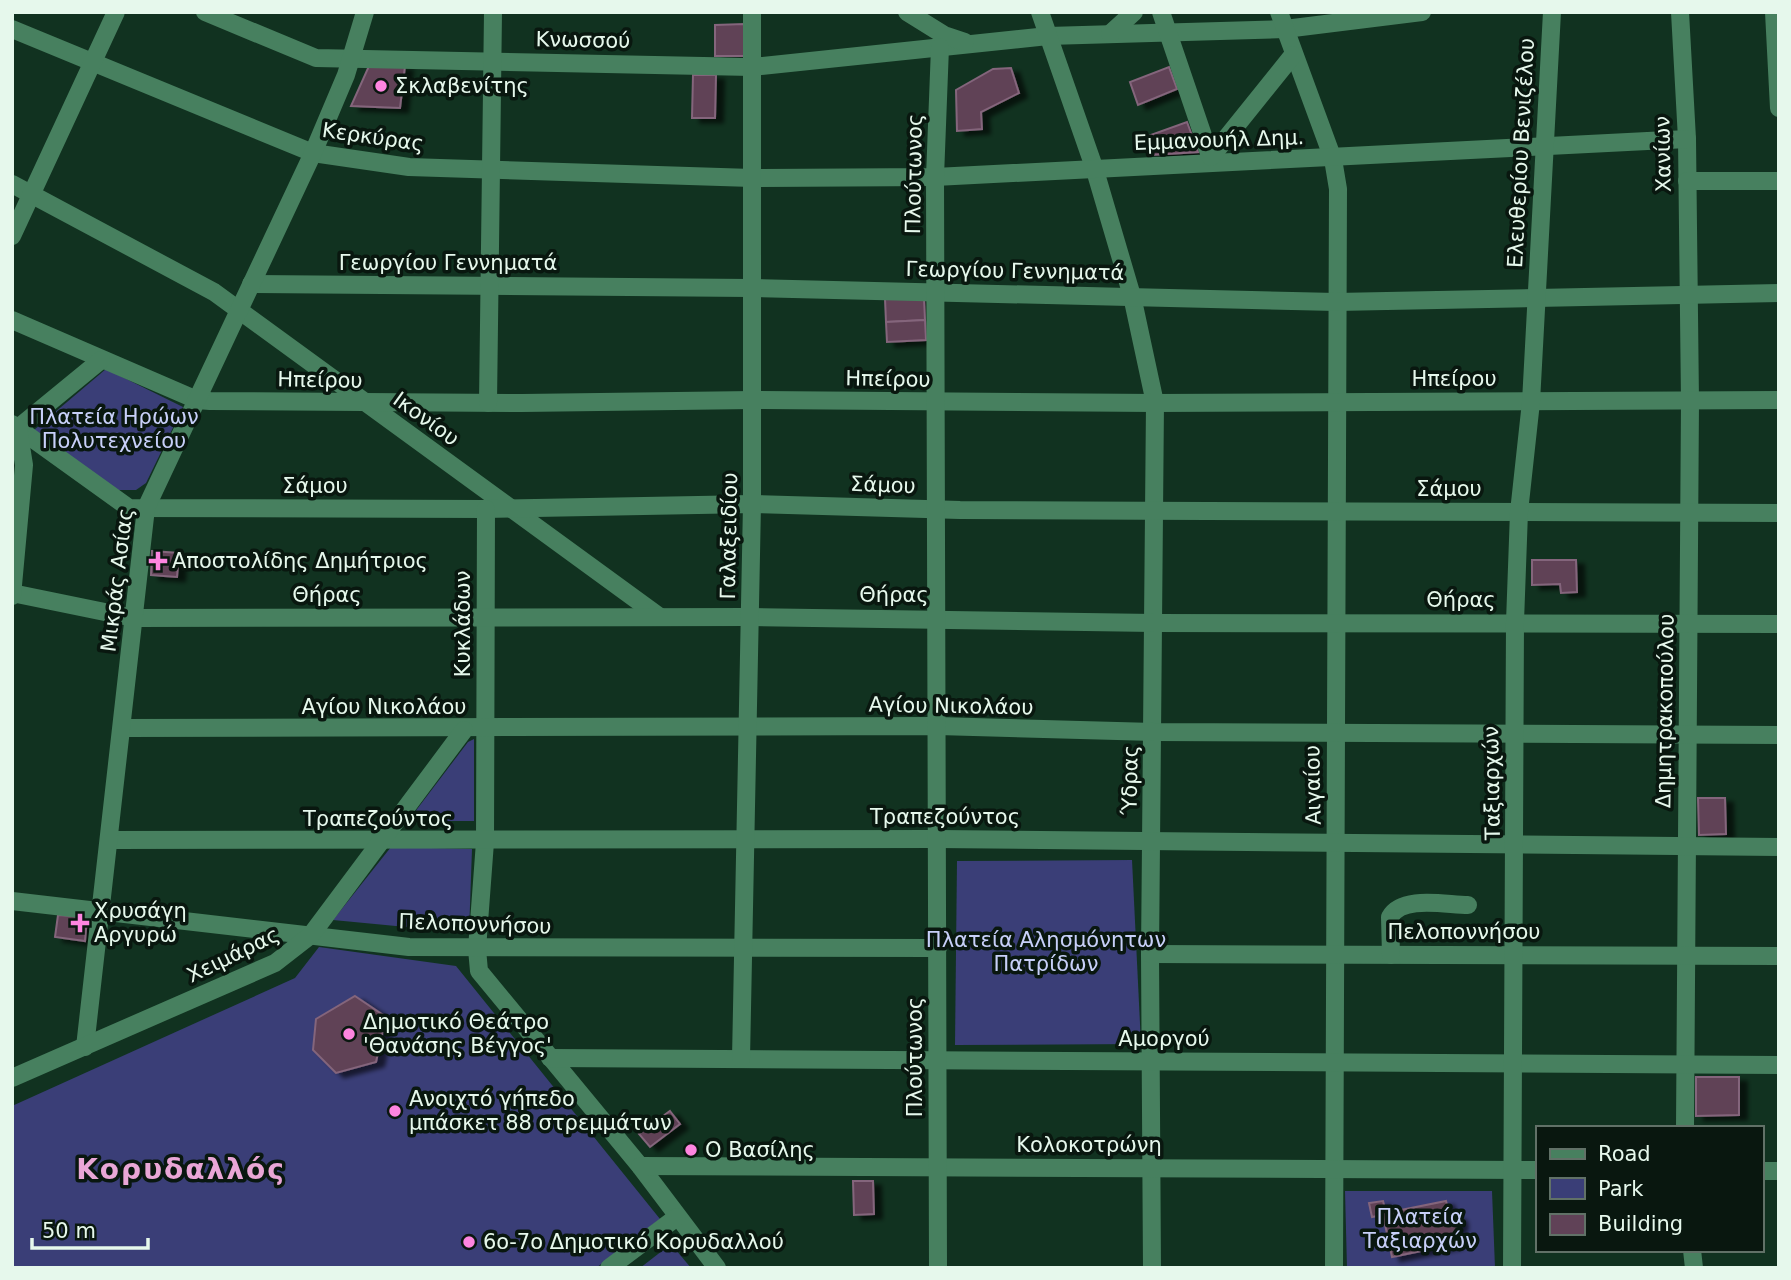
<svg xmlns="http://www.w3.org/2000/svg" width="1791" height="1280" font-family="'DejaVu Sans',sans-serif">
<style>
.green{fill:#3a3e77}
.building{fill:#604257;stroke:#84657b;stroke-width:2;filter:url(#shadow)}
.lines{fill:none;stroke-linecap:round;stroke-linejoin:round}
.minor{stroke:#47805f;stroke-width:18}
.poi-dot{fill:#fe85e0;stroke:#09170f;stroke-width:2.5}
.labels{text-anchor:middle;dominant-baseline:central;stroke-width:7;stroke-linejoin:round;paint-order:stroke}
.street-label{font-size:21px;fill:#e6f8ec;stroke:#09170f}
.poi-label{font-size:21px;fill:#e6f8ec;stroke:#09170f;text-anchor:start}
.park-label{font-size:21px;fill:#c8d0f9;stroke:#09170f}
.district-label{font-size:28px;font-weight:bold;letter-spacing:2px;fill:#e9a6d6;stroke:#09170f}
</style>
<defs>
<filter id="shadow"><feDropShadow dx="8" dy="4.5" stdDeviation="2" flood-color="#0009"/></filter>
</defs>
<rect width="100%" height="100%" fill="#113220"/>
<!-- green -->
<g class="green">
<polygon points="106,369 183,407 146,483 136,490 117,490 34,430"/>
<polygon points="474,739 474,821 408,821 468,742"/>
<polygon points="391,847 472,849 469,933 333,920"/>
<polygon points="1132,860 1141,1044 955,1045 957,861"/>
<polygon points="319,947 456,966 660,1219 596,1268 12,1268 12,1106 295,978"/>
<polygon points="1345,1191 1492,1191 1495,1268 1347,1268"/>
<polygon points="671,1244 691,1268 640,1268"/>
</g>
<!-- building -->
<g class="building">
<polygon points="744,24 744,56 715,56 715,25"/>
<polygon points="369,66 405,66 400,108 351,106"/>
<polygon points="1169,67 1177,89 1138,105 1130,82"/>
<polygon points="1011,68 1019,93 981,112 982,129 957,131 956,90 993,69"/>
<polygon points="693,75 716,75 715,118 692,118"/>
<polygon points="1187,122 1198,152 1152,155 1145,137"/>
<polygon points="924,298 925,320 886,322 885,299"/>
<polygon points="925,320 926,340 887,342 886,322"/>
<polygon points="152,551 179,553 177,577 151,575"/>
<polygon points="1532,560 1576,560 1577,592 1561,593 1560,584 1532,585"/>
<polygon points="1698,798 1725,798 1726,834 1699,835"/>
<polygon points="58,915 87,917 85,941 55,937"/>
<polygon points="355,996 386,1017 376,1062 336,1073 313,1050 316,1019"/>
<polygon points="1696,1077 1739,1077 1739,1115 1696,1116"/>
<polygon points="670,1111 680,1124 650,1147 639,1134"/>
<polygon points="853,1181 873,1181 874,1214 854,1215"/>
<polygon points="1383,1201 1386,1213 1446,1201 1449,1213 1459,1217 1460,1225 1453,1233 1455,1244 1392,1257 1383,1215 1372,1217 1369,1203"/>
</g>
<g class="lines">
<!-- minor -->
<g class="minor">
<polyline points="205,12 316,58 752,67 1048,36 1285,29 1422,12"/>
<polyline points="907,12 944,35 965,42"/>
<polyline points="1040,12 1094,167 1132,296 1155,403 1150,954 1152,1268"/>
<polyline points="1161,12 1212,162"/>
<polyline points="1279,12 1333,159 1338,189 1334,1268"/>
<polyline points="1680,12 1687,139 1690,402 1685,1128"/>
<polyline points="1774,12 1779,108"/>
<polyline points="12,29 313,153 409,167 752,178 935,177 1687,139"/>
<polyline points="1110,34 1134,12"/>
<polyline points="1211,157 1293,55"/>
<polyline points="1687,181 1779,181"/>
<polyline points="12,184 214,292 660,617"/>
<polyline points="12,236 116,12"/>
<polyline points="251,284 750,288 1336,302 1779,293"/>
<polyline points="12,320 197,400 210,401 522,403 753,400 1155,403 1779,400"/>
<polyline points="488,403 493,12"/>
<polyline points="12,424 129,508 486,509 752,504 960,510 1779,513"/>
<polyline points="12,433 101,360"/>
<polyline points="486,509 485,842 477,949 479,971 640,1166 717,1268"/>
<polyline points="12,593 134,618 750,617 1154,623 1779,624"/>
<polyline points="12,596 24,465 18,428"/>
<polyline points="122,728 938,726 1154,732 1779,735"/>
<polyline points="110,840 937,839 1779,847"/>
<polyline points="12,901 409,947 938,948"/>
<polyline points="1150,954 1779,956"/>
<path d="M1391,955L1390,917C1402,895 1446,905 1468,905"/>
<polyline points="85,1047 146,508 313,153 346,75 365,12"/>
<polyline points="550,1058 1779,1065"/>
<polyline points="741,1059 752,504 752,12"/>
<polyline points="12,1078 275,963 311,935 464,730"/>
<polyline points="640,1166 1537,1170"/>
<polyline points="1761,1171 1779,1171"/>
<polyline points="1692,1250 1694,1268"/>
<polyline points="609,1268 677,1217"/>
<polyline points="938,1268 935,177 940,47"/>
<polyline points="1512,1268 1515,622 1519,512 1531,402 1552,12"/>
</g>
</g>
<!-- markers -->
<g class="poi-dot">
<circle cx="381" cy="86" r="7"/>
<path d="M154.5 550.5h7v7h7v7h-7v7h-7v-7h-7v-7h7z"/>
<path d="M76.5 912.5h7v7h7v7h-7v7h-7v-7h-7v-7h7z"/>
<circle cx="349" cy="1034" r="7"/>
<circle cx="395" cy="1111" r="7"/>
<circle cx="691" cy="1150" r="7"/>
<circle cx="469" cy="1242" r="7"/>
</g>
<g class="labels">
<!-- street labels -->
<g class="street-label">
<text transform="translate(583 40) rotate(1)">Κνωσσού</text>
<text transform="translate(373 137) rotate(8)">Κερκύρας</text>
<text transform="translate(1219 140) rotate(-2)">Εμμανουήλ Δημ.</text>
<text transform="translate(1521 153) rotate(-87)">Ελευθερίου Βενιζέλου</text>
<text transform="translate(1663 154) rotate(-91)">Χανίων</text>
<text transform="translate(914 174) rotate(-89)">Πλούτωνος</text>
<text x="448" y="263">Γεωργίου Γεννηματά</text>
<text transform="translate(1015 271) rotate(1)">Γεωργίου Γεννηματά</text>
<text transform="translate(888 379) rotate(1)">Ηπείρου</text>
<text x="1454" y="379">Ηπείρου</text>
<text transform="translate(320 380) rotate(1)">Ηπείρου</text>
<text transform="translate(426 419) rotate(36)">Ικονίου</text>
<text transform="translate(883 485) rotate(2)">Σάμου</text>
<text x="315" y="486">Σάμου</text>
<text x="1449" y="489">Σάμου</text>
<text transform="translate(729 536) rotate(-89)">Γαλαξειδίου</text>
<text transform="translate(117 580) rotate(-83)">Μικράς Ασίας</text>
<text x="327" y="595">Θήρας</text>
<text x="894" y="595">Θήρας</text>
<text x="1461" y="600">Θήρας</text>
<text transform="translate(463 624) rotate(-90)">Κυκλάδων</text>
<text transform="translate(951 706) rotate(1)">Αγίου Νικολάου</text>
<text x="384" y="707">Αγίου Νικολάου</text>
<text transform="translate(1665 711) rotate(-89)">Δημητρακοπούλου</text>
<text transform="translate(1130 780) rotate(-89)">Ύδρας</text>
<text transform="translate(1492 783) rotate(-91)">Ταξιαρχών</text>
<text transform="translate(1313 785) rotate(-91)">Αιγαίου</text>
<text x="945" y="817">Τραπεζούντος</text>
<text x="378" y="819">Τραπεζούντος</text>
<text transform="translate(475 924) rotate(2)">Πελοποννήσου</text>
<text x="1464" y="932">Πελοποννήσου</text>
<text transform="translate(233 955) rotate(-26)">Χειμάρας</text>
<text x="1164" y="1039">Αμοργού</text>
<text transform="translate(915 1057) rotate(-90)">Πλούτωνος</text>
<text x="1089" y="1145">Κολοκοτρώνη</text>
</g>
<!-- poi labels -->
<g class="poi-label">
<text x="395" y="86">Σκλαβενίτης</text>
<text x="172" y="561">Αποστολίδης Δημήτριος</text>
<text x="94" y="911">Χρυσάγη<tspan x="94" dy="24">Αργυρώ</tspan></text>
<text x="363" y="1022">Δημοτικό Θεάτρο<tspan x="363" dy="24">'Θανάσης Βέγγος'</tspan></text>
<text x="409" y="1099">Ανοιχτό γήπεδο<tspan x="409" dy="24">μπάσκετ 88 στρεμμάτων</tspan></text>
<text x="705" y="1150">Ο Βασίλης</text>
<text x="483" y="1242">6ο-7ο Δημοτικό Κορυδαλλού</text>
</g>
<!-- park labels -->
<g class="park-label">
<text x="114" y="417">Πλατεία Ηρώων<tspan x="114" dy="24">Πολυτεχνείου</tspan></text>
<text x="1046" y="940">Πλατεία Αλησμόνητων<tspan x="1046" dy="24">Πατρίδων</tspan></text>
<text x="1420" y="1217">Πλατεία<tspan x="1420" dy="24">Ταξιαρχών</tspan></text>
</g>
<!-- district labels -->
<g class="district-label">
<text x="181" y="1169">Κορυδαλλός</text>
</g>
</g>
<!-- border -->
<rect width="1791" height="1280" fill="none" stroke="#e6f8ec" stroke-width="28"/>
<!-- legend -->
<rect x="1536" y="1126" width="228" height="126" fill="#09170f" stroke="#617167" stroke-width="2"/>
<rect x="1550" y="1149" width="35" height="10" fill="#47805f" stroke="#617167" stroke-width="2"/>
<text x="1598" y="1161" font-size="21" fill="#e6f8ec">Road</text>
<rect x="1550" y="1178" width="35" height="21" fill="#3a3e77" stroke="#617167" stroke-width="2"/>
<text x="1598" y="1196" font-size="21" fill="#e6f8ec">Park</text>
<rect x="1550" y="1214" width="35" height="21" fill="#604257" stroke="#617167" stroke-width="2"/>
<text x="1598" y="1231" font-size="21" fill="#e6f8ec">Building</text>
<!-- scale -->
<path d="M32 1238v10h116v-10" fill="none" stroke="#e6f8ec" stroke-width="3.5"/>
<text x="42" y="1238" font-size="21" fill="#e6f8ec" stroke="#09170f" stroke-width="5" paint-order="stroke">50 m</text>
</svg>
